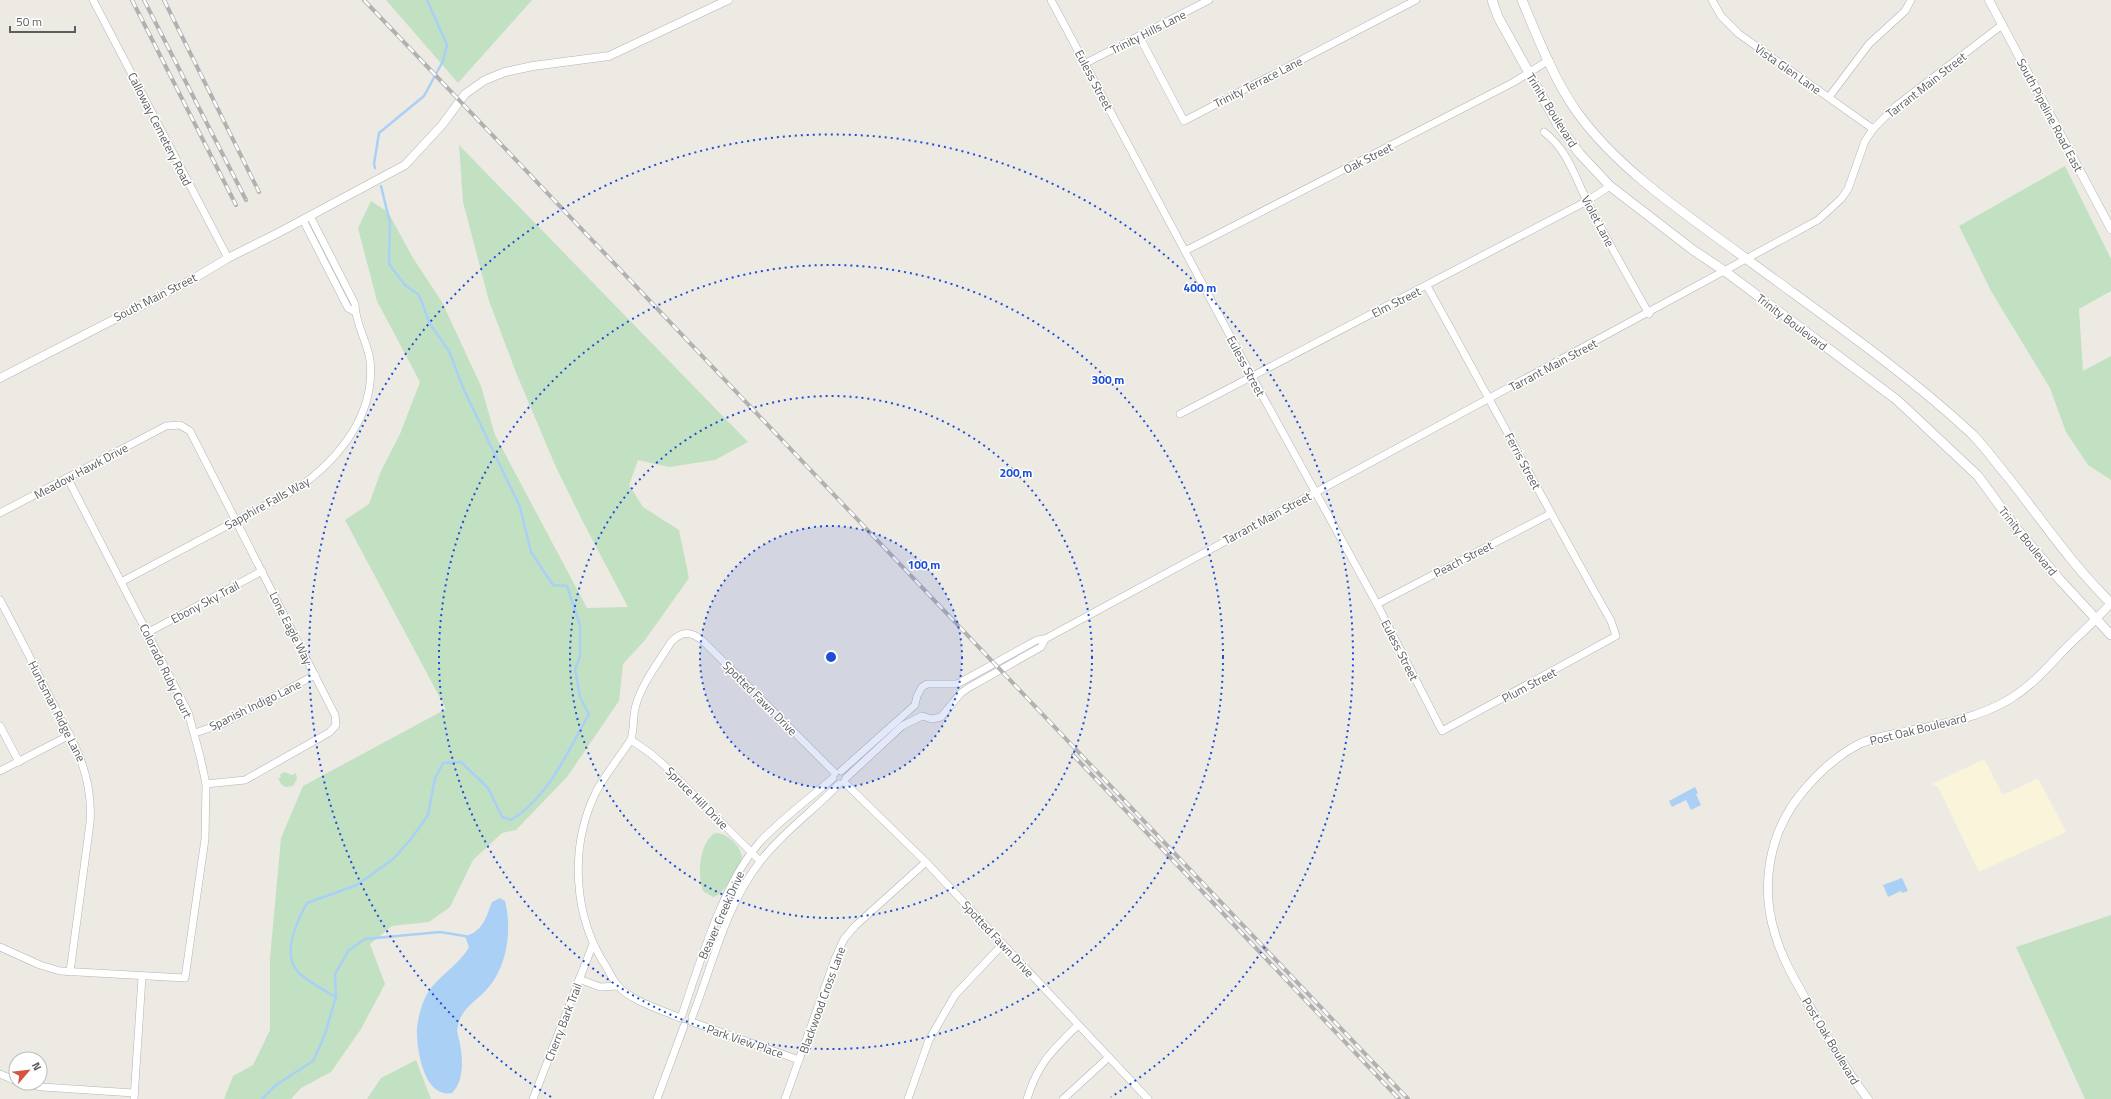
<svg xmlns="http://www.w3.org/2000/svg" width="2111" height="1099" font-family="'Titillium Web',sans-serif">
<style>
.commercial{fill:#f9f4da}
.green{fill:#c2e1c3}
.water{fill:#aad0f5}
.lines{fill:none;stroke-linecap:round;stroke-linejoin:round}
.stream{stroke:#aad0f5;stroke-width:2.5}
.minor-casing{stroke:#b3b4b8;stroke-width:8}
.tertiary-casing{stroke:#b3b4b8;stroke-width:9}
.secondary-casing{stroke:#b4b6bb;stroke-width:10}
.minor{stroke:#fff;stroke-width:7}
.tertiary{stroke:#fff;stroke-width:8}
.secondary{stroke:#fff;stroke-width:9}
.rail-casing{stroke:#b1b1b2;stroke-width:4}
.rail{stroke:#fff;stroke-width:2.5;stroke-dasharray:8;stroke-linecap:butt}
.ring{fill:none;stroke:#1d4ed8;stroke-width:2;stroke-dasharray:2 4}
.labels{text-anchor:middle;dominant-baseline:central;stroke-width:3;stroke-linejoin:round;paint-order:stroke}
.street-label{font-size:12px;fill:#5b5d61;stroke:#fff}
.centre{fill:#1d4ed8;stroke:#fff;stroke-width:2}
.ring-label{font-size:12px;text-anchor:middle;font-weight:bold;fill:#1d4ed8;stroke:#fff;stroke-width:3;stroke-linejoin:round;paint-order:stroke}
</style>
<rect width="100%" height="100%" fill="#eceae3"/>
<!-- commercial -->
<polygon class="commercial" points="1984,759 2003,795 2038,778 2066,832 1979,872 1938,787 1932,784"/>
<!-- green -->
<g class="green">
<polygon points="386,0 532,0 458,83"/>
<polygon points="459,145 748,442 715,460 669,467 638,460 629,485 643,507 679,530 689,578 645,640 623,664 619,701 567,777 516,830 502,833 473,860 450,907 429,922 392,926 370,944 385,984 361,1029 331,1072 301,1088 291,1099 224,1099 233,1076 253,1065 270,1030 270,958 281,838 303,786 446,709 345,520 369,504 381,471 400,434 420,382 377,301 358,228 371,201 388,212 413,258 442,302 481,386 495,435 587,608 628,607 583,522 555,465 517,375 489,301 463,202"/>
<polygon points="2065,166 2111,259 2111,291 2079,309 2083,371 2111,356 2111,480 2088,465 2066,432 2050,388 1991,291 1959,226"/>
<polygon points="284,772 292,775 296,773 297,779 293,786 285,787 281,784 278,778 281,778 280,775"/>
<path d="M715,833C727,833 740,845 742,857C739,868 724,895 713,897L703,891C697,875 699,843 715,833Z"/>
<polygon points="2111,915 2111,1099 2085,1099 2016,947"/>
<polygon points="416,1060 431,1099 367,1099 381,1078"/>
</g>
<!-- water -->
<g class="water">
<polygon points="1695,787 1698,793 1696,794 1701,805 1691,810 1686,800 1672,807 1669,801"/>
<polygon points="1902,878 1908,891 1902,893 1901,891 1888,897 1883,885"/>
<path d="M500,898L505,901C512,928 508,965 488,988C478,1000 461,1008 458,1026C456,1031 459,1038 460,1044C463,1060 464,1081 452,1093C423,1099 416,1046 417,1028C418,1019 421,1006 425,998C435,977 458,967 469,947L465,936C483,932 486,917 492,902Z"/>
</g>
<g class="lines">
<!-- stream -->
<g class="stream">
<polyline points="375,168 374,164 379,133 424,96 443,61 447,45 427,0"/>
<path d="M336,997C324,990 310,983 300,974C280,956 297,921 307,903L357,885L393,859L411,839L428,815L435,778L443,763L461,762L488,788L502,817L511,820C548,798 568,751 589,714L580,697L575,669L580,656V625L567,586L553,585L531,552L520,507L464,390L449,351L430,324L419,295L405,285L389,264L390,223L381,186"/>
<polyline points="262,1099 276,1085 313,1061 324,1037 336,997 335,974 349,950 365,939 440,932 465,936"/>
</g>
<!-- minor casing -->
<g class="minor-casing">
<g id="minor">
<polyline points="93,0 228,258"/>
<path d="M1051,0L1251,375L1377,604L1442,731L1616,636L1611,621C1548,510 1489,397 1427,286"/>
<polyline points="1712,0 1721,16 1739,34 1873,129"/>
<polyline points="1139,36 1184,121 1416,0"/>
<polyline points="1086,63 1209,0"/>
<polyline points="1829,97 1869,44 1905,11 1911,0"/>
<path d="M1544,132C1567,149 1575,177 1587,201C1606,239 1628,276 1649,314"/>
<polyline points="303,220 348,308 355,312"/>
<polyline points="1185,251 1514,82 1549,60"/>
<polyline points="1180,414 1587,201 1610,186"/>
<polyline points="0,513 166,426 180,425 190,431 335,715 336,725 330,732 245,780 206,784"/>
<path d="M121,582L298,488C339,459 376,414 370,360C367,341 355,323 355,304L310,216"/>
<path d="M0,600C16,630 32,661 47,692C70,736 94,771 90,823L70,972"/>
<polyline points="1377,604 1550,514"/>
<polyline points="147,633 262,571"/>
<polyline points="0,726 19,762"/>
<polyline points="195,733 224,723 315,675"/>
<polyline points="631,740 650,753 664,765 760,861"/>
<polyline points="0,771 70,735"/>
<polyline points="841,771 915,705 917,696 922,687 927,684 957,684 1037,640 1045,639 1818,220 1841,199 1848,189 1865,141 1873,129 1896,106 2002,25"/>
<polyline points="846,778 902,726 922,716 932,719 941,717 960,694 968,688 1041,647 1045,639"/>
<polyline points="844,782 926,862 1148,1099"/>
<polyline points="0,947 40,965 60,971 185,978 205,839 206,784 200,756 188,712 68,479"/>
<polyline points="579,979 600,987 618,986"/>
<path d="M682,1015C700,962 723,884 759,843C781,819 809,799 833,778"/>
<path d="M692,1017C712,967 725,907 759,863C781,834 813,811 839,784"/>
<path d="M680,1018C660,1009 633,1002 618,986C614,981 610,974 607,968C573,917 569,847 596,792C606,773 619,758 630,741C635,732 632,716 636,705C642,683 659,662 671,642C682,631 690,631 702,640L835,773"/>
<polyline points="692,1022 799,1060"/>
<polyline points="0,1074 16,1081"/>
<polyline points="22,1083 42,1087 134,1093"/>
<polyline points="134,1099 142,977"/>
<polyline points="533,1099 593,944"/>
<polyline points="657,1099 684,1026"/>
<polyline points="785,1099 835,959 844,939 855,926 926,862"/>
<polyline points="908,1099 929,1040 955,995 1002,945"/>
<path d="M1027,1099C1038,1063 1052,1051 1078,1025"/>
<polyline points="1063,1099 1109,1057"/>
</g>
</g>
<!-- tertiary casing -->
<g class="tertiary-casing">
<g id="tertiary">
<polyline points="1989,0 2111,229"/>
<polyline points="0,378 193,279 228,258 278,233 405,165 442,125 465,94 485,80 505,72 533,66 609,56 728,0"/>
<path d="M1868,1099C1845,1069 1827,1038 1809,1005C1796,982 1782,959 1775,934C1760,886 1769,834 1800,795C1816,775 1836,756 1859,744C1874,737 1892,735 1908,731C1943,724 1978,718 2010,699C2031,686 2046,669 2063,651C2079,635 2096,620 2111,603"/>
</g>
</g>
<!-- secondary casing -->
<g class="secondary-casing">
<g id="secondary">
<polyline points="1492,0 1498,17 1558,125 1580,154 1610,186 1693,250 1726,272 1897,400 1978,476 2016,528 2060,580 2111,635"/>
<path d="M1522,0C1538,38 1553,78 1577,112C1619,171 1690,217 1748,260C1824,316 1903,370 1972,434C1985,447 1996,463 2008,477C2041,519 2072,565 2111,603"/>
</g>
</g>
<!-- minor -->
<use href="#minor" class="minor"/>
<!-- tertiary -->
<use href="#tertiary" class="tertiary"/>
<!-- secondary -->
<use href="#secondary" class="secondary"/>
<!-- rail casing -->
<g class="rail-casing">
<g id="rail">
<polyline points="132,0 236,205"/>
<polyline points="144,0 246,200"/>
<polyline points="164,0 259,192"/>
<polyline points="364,0 1408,1099"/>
<polyline points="1073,755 1399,1099"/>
</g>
</g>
<!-- rail -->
<use href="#rail" class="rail"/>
</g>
<!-- distance rings -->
<circle cx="831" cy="657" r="131" fill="#1d4ed8" fill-opacity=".12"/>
<g class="ring">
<circle cx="831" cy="657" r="131"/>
<circle cx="831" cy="657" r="261"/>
<circle cx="831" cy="657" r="392"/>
<path d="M551 1097A522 522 0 1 1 1111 1097"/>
</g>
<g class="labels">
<!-- street labels -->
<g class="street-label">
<text transform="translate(1148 32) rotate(-27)">Trinity Hills Lane</text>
<text transform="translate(1788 69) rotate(35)">Vista Glen Lane</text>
<text transform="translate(1094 80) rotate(62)">Euless Street</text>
<text transform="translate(1258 82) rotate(-27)">Trinity Terrace Lane</text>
<text transform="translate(1926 85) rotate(-38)">Tarrant Main Street</text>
<text transform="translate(1552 110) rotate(58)">Trinity Boulevard</text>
<text transform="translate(2050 115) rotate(62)">South Pipeline Road East</text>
<text transform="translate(160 129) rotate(63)">Calloway Cemetery Road</text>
<text transform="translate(1368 158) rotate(-27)">Oak Street</text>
<text transform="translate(1598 221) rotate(62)">Violet Lane</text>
<text transform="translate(155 297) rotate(-27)">South Main Street</text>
<text transform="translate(1396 302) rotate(-27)">Elm Street</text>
<text transform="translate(1792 322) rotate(37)">Trinity Boulevard</text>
<text transform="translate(1553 365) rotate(-28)">Tarrant Main Street</text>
<text transform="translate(1246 366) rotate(62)">Euless Street</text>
<text transform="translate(1523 461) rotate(62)">Ferris Street</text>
<text transform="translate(81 471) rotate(-28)">Meadow Hawk Drive</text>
<text transform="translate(267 503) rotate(-29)">Sapphire Falls Way</text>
<text transform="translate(1267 518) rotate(-28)">Tarrant Main Street</text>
<text transform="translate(2028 541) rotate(51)">Trinity Boulevard</text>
<text transform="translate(1463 559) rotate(-27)">Peach Street</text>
<text transform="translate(205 602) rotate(-28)">Ebony Sky Trail</text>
<text transform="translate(291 628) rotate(63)">Lone Eagle Way</text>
<text transform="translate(1400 650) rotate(63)">Euless Street</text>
<text transform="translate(166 671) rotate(64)">Colorado Ruby Court</text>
<text transform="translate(1529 685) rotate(-28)">Plum Street</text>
<text transform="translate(760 698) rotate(45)">Spotted Fawn Drive</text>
<text transform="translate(255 705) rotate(-26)">Spanish Indigo Lane</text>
<text transform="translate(57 711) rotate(63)">Huntsman Ridge Lane</text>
<text transform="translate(1918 729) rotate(-14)">Post Oak Boulevard</text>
<text transform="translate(697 798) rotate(45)">Spruce Hill Drive</text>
<text transform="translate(721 915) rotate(-66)">Beaver Creek Drive</text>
<text transform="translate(998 939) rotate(47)">Spotted Fawn Drive</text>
<text transform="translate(822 1000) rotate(-70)">Blackwood Cross Lane</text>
<text transform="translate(563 1022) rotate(-69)">Cherry Bark Trail</text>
<text transform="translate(745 1041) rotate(19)">Park View Place</text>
<text transform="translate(1831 1041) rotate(59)">Post Oak Boulevard</text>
</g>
</g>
<circle cx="831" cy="657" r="6" class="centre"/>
<g class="ring-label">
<text x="1200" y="292">400 m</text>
<text x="1108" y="384">300 m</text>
<text x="1016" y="477">200 m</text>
<text x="924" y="569">100 m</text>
</g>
<!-- north arrow -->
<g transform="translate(28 1071) rotate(62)"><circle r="19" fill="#ffffff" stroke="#bdbec0"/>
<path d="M0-3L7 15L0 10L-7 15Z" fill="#d45440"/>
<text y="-6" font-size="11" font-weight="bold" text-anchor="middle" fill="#5b5d61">N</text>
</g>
<!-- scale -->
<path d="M10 26v6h65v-6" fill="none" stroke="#5b5d61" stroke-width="2"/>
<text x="16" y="26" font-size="12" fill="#5b5d61" stroke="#ffffff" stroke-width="3" paint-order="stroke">50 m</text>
</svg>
